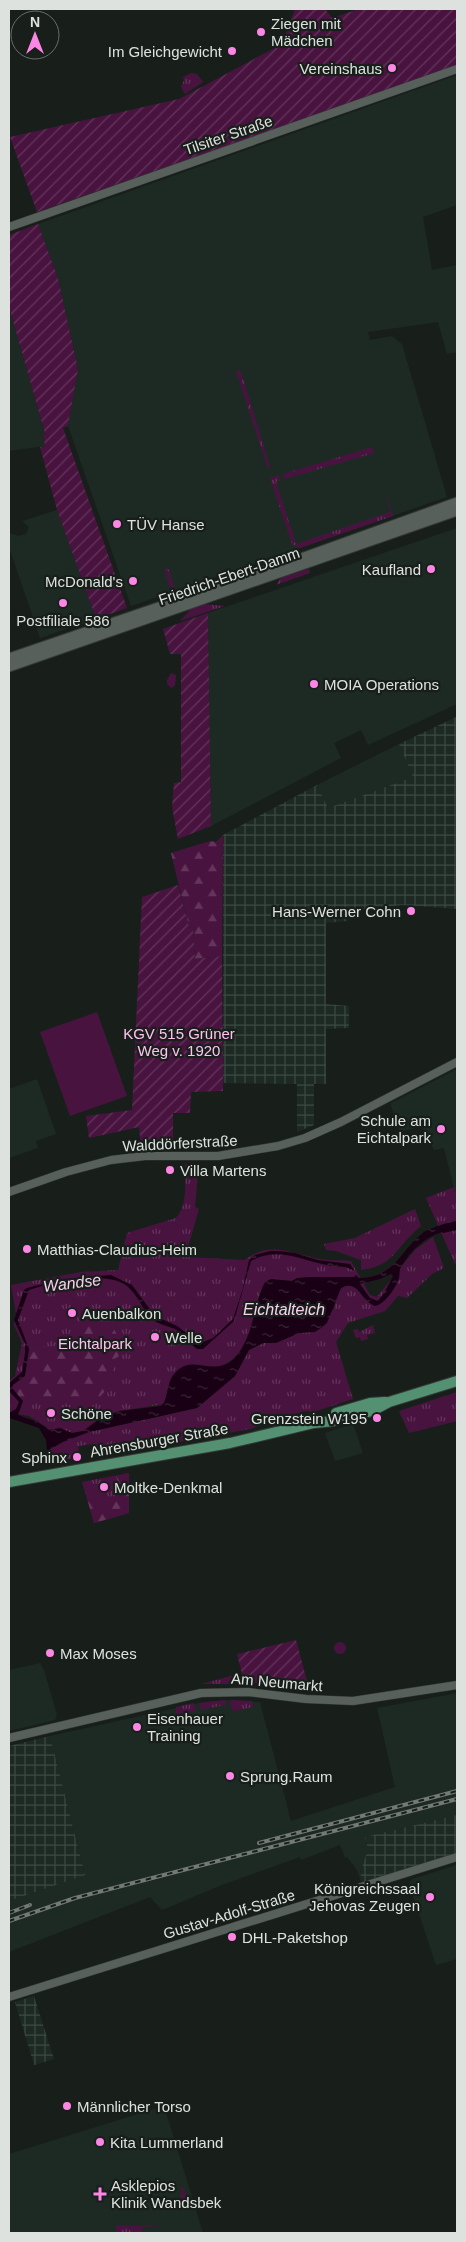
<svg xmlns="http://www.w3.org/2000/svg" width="466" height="2242" font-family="Helvetica,sans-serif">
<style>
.built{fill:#1d2a23}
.industrial{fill:url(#industrial-grid)}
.grass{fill:url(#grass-tufts);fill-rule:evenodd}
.forest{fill:url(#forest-firs)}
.garden{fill:url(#garden-furrows)}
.pitch{fill:#491340}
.water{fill:url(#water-ripples);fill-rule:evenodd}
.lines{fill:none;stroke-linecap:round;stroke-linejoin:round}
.tertiary-casing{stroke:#343936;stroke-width:9}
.secondary-casing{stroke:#343936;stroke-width:11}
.primary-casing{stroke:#343936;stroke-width:12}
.tertiary{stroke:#58605b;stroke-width:8}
.secondary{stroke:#58605b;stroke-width:9}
.primary{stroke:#549172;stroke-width:10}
.rail-casing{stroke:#737a76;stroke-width:4}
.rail{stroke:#181f1b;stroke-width:2;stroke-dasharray:5.5;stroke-linecap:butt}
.poi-dot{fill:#fc86e4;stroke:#181f1b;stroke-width:2}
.labels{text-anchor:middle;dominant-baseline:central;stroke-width:4.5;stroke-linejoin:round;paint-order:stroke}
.poi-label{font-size:15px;fill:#dde2df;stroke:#181f1b;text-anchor:start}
.street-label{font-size:15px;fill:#dde2df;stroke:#181f1b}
.park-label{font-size:15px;fill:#fec2ef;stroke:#181f1b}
.water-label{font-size:16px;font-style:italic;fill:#f8d0ed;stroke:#181f1b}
</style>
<defs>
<pattern id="industrial-grid" width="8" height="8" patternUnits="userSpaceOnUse" patternTransform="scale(1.25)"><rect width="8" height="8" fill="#1d2a23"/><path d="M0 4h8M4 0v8" fill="none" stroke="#3d4942"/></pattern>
<pattern id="grass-tufts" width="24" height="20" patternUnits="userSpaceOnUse" patternTransform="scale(1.25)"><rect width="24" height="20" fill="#491340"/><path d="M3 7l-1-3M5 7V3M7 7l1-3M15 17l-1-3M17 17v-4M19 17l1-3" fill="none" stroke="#63355b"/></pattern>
<pattern id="forest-firs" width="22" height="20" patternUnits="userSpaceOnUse" patternTransform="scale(1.25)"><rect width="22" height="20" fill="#491340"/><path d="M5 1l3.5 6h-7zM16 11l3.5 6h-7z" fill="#63355b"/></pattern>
<pattern id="garden-furrows" width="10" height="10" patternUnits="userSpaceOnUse" patternTransform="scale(1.25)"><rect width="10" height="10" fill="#491340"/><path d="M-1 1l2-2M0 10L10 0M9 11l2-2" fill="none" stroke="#63355b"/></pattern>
<pattern id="water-ripples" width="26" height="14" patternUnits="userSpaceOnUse" patternTransform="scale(1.25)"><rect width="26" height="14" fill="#190014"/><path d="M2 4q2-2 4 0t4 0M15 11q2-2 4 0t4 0" fill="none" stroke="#3a2536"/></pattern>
</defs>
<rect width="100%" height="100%" fill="#181f1b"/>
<!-- built -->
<g class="built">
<polygon points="457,75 457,205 423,217 432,270 457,265 457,352 447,354 438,322 368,332 370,340 392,336 402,344 447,497 131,606 68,426 78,369 58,278 38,224"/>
<polygon points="9,307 45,435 43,436 45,446 9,451"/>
<polygon points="57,510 96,619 40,638 9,547 9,533 18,536 26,534 29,527 22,521"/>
<polygon points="457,528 457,704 368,745 361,730 334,743 341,758 211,826 208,613"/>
<polygon points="399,744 413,777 328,808 317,785"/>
<polygon points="457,1069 457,1193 455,1193 444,1148 434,1150 422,1126 400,1132 391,1106 391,1103"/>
<polygon points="37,1079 56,1134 36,1141 38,1148 9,1158 9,1089"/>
<polygon points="353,1424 363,1453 335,1461 325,1433"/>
<polygon points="40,1663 44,1670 57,1715 55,1720 9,1731 9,1670"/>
<polygon points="457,1693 457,1815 365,1837 368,1849 360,1873 363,1882 361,1882 357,1870 347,1857 345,1858 340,1845 301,1860 300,1857 222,1885 162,1910 150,1897 9,1952 9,1901 85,1874 50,1736 199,1703 225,1700 260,1702 291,1821 395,1787 377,1708"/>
<polygon points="457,1865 457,1959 436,1965 409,1884 412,1879"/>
<polygon points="164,2106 203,2233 9,2233 9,2154"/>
</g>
<!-- industrial -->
<g class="industrial">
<polygon points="456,717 457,909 402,905 348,911 347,921 326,923 326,1004 349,1006 349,1028 326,1029 326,1084 314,1084 314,1125 297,1132 297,1084 223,1083 223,835 317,785 328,808 413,777 399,744"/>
<polygon points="50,1736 85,1875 9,1901 9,1746"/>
<polygon points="457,1815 457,1853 363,1882 360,1873 368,1849 365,1837"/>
<polygon points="34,1996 54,2059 34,2065 15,2002"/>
</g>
<!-- grass -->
<g class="grass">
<polygon points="191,73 197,74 203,82 185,94 181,87 184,80 183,77"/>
<polygon points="239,370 241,372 270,467 268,469 236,371"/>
<polygon points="372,447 374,453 285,479 283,474"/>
<polygon points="279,475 280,480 276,482 296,544 390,512 386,495 393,516 300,548 292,544 270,478"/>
<polygon points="164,567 169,570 175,591 171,592"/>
<polygon points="309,569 310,573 276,585 282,577"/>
<polygon points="203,604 225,606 180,621 192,608"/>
<polygon points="171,673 176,675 175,685 172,688 167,684 167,680"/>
<path d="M185,1164H199L195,1207L199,1209L185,1257L245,1260C270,1240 292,1254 320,1259C330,1261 341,1260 351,1261L370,1295L377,1297L415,1250L433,1237L444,1268L432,1274L407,1298L398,1296L385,1311L348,1323L336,1342L353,1399L313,1412L306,1411L287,1416L250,1429L145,1448H131L96,1454L93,1444L78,1446L79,1454L74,1455V1458L49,1463L47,1427L29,1416L9,1412V1381L15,1376L22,1343L14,1325L16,1313L11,1285L81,1272L118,1270L127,1233L176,1218C188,1205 185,1181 185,1164ZM329,1277H348L345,1286L338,1291L334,1309L309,1332L299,1333L276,1343H264L249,1350L235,1376L197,1408L89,1432L102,1417L120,1411L164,1404L171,1378L183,1367C193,1366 215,1369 223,1365C239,1359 251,1334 255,1318C258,1302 257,1290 271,1279L292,1281L297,1278Z"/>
<polygon points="454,1187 455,1193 457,1193 457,1263 455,1264 426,1198"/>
<path d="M415,1209L421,1226C397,1244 396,1266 361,1270V1260L336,1251L326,1250L324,1244L355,1238Z"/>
<polygon points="373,1325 375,1333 367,1335 368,1339 361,1341 360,1337 356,1338 353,1330 358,1329 359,1332"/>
<polygon points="457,1392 457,1421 409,1433 399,1411"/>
<polygon points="129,1473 129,1513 94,1523 82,1482"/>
<circle cx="340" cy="1648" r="6"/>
<polygon points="242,1674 268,1679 290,1690 280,1686 248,1682"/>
<polygon points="233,1675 229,1684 201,1684 231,1676"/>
<polygon points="225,1700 226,1709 224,1705 201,1710 199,1703"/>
<polygon points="230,1700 252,1701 253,1707 234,1711 232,1710"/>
<polygon points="194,1703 196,1711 176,1716 176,1707"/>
<path d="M181,2186C187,2192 188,2202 184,2209L180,2211Z"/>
<polygon points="116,2225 165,2227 142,2227 142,2233 116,2233"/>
</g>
<!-- forest -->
<g class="forest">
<polygon points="223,835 222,956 195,959 193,928 189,927 171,853 210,841 216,842"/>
<path d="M89,1312C107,1311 117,1332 122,1348L119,1356L110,1362L114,1372L111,1384L99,1398L76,1397L23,1401L12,1388L13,1385L25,1376L29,1349L38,1346L57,1347L76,1342C76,1328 75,1318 89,1312Z"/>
<path d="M129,1473V1513L94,1523L88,1502L94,1499C99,1499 103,1502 107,1502C122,1503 119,1485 116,1476Z"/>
</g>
<!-- garden -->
<g class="garden">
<polygon points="295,9 325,9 332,18 359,9 457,9 457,66 37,212 10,137 179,99 282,44"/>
<polygon points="38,224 58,278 78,369 68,426 63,428 127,608 96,619 57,510 40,447 45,446 43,435 45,434 9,307 9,235"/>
<polygon points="208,613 211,826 178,839 172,807 174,783 181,782 181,654 170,654 163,629"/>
<polygon points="178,885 189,927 193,928 195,959 222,956 223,1091 191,1092 190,1113 173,1113 173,1148 141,1148 139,1127 89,1138 86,1116 132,1110 142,897"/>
<path d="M296,1640L308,1685L301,1692C279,1688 266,1677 242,1674L237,1654Z"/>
</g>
<!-- pitch -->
<polygon class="pitch" points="97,1012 127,1096 70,1116 40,1032"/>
<!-- water -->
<path class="water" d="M457,1221V1230L443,1233L442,1232C424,1238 411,1250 401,1267C399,1270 400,1274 399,1278C396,1288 385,1304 375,1306C360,1301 359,1279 341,1288L327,1323L321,1328L315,1332L299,1333L276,1343H263L249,1350L235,1376L197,1408L89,1432L63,1442L47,1451L46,1440L39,1428L9,1418V1413L16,1409L19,1402L9,1391V1383L22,1372L25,1353V1344L14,1320L24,1290L27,1288L63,1279L111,1275L132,1285L155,1316L177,1326L200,1343L213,1338L233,1319L243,1288L249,1260L255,1255L270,1251H279L295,1253L318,1260L350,1264L355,1271C352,1270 349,1268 345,1267C338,1266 329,1266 322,1264C297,1258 275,1247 251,1261L234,1321L203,1349H197C191,1345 187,1338 181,1333C173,1326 161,1326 153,1320C143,1311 138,1295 127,1286C106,1270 53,1282 29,1290L18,1320L29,1349L25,1376L13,1385L12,1388L23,1401L18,1415L38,1422L49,1430L60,1428L72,1433L83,1431L102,1417L120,1411L161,1406C170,1399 164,1381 179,1369C192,1359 205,1369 220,1366C251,1361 253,1304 265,1282L271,1279L292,1281L297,1278L310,1277H354L356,1275L359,1278C395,1278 400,1250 424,1232C430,1228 449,1222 457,1221ZM391,1274L393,1276L384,1293L378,1301L370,1298L360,1284L380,1279Z"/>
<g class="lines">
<!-- tertiary casing -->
<g class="tertiary-casing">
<g id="tertiary">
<polyline points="9,227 457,69"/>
<polyline points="9,1192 66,1172 111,1160 145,1156 218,1156 278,1146 305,1138 341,1122 457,1062"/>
<polyline points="9,1738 201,1693 248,1692 306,1699 353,1701 457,1685"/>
<polyline points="9,1997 457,1857"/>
</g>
</g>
<!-- secondary casing -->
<g class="secondary-casing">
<g id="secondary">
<polyline points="9,658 293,561 457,502"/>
<polyline points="9,667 457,511"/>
</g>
</g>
<!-- primary casing -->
<g class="primary-casing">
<g id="primary">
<polyline points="336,1413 370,1403 385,1402"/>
<polyline points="9,1482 230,1443 314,1423 333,1421 372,1411 389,1402 457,1381"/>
</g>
</g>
<!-- tertiary -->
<use href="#tertiary" class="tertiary"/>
<!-- secondary -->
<use href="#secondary" class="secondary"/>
<!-- primary -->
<use href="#primary" class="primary"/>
<!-- rail casing -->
<g class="rail-casing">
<g id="rail">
<polyline points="259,1843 457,1791"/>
<polyline points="9,1913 30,1905"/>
<polyline points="9,1921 75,1898 457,1799"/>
</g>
</g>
<!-- rail -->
<use href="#rail" class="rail"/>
</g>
<!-- markers -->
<g class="poi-dot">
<circle cx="261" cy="32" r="5"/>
<circle cx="232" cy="51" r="5"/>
<circle cx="392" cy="68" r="5"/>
<circle cx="117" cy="524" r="5"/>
<circle cx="431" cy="569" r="5"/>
<circle cx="133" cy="581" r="5"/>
<circle cx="63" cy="603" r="5"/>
<circle cx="314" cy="684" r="5"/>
<circle cx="411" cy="911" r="5"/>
<circle cx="441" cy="1129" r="5"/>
<circle cx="170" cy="1170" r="5"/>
<circle cx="27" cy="1249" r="5"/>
<circle cx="72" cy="1313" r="5"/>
<circle cx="155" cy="1337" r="5"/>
<circle cx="51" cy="1413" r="5"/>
<circle cx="377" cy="1418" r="5"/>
<circle cx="77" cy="1457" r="5"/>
<circle cx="104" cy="1487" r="5"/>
<circle cx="50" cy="1653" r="5"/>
<circle cx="137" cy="1727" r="5"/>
<circle cx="230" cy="1776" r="5"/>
<circle cx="430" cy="1897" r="5"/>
<circle cx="232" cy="1937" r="5"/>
<circle cx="67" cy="2106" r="5"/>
<circle cx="100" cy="2142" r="5"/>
<path d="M97.5 2186.5h5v5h5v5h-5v5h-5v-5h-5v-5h5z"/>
</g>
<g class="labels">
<!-- poi labels -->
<g class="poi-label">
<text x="271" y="23">Ziegen mit<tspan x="271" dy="17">Mädchen</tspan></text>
<text x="222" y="51" text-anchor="end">Im Gleichgewicht</text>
<text x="382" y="68" text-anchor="end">Vereinshaus</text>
<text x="127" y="524">TÜV Hanse</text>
<text x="421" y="569" text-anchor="end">Kaufland</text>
<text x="123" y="581" text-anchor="end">McDonald's</text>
<text x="63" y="620" text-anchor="middle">Postfiliale 586</text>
<text x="324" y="684">MOIA Operations</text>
<text x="401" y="911" text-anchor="end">Hans-Werner Cohn</text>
<text x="431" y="1120" text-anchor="end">Schule am<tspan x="431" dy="17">Eichtalpark</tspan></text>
<text x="180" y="1170">Villa Martens</text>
<text x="37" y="1249">Matthias-Claudius-Heim</text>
<text x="82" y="1313">Auenbalkon</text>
<text x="165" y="1337">Welle</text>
<text x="61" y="1413">Schöne</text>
<text x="367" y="1418" text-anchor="end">Grenzstein W195</text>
<text x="67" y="1457" text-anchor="end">Sphinx</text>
<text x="114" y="1487">Moltke-Denkmal</text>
<text x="60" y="1653">Max Moses</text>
<text x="147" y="1718">Eisenhauer<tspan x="147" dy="17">Training</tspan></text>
<text x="240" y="1776">Sprung.Raum</text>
<text x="420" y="1888" text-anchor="end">Königreichssaal<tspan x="420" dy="17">Jehovas Zeugen</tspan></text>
<text x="242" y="1937">DHL-Paketshop</text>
<text x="77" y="2106">Männlicher Torso</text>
<text x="110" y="2142">Kita Lummerland</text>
<text x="111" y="2185">Asklepios<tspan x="111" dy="17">Klinik Wandsbek</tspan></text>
</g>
<!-- street labels -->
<g class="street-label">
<text transform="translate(228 135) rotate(-19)">Tilsiter Straße</text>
<text transform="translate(229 576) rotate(-19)">Friedrich-Ebert-Damm</text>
<text transform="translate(180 1143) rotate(-3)">Walddörferstraße</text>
<text transform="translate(159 1440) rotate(-10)">Ahrensburger Straße</text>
<text transform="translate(277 1682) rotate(5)">Am Neumarkt</text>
<text transform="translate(229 1914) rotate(-17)">Gustav-Adolf-Straße</text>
</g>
<!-- park labels -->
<g class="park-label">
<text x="179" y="1033">KGV 515 Grüner<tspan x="179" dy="17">Weg v. 1920</tspan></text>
<text x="95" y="1343">Eichtalpark</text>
</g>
<!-- water labels -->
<g class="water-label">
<text transform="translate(72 1283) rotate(-7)">Wandse</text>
<text x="284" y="1309">Eichtalteich</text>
</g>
</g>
<!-- border -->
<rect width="466" height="2242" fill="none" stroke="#dde2df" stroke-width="20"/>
<!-- north arrow -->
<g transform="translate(35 35)"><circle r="24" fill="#181f1b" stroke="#676d69"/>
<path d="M0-4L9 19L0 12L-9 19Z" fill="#fc86e4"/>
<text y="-8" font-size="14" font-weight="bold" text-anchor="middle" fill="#dde2df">N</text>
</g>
</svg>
